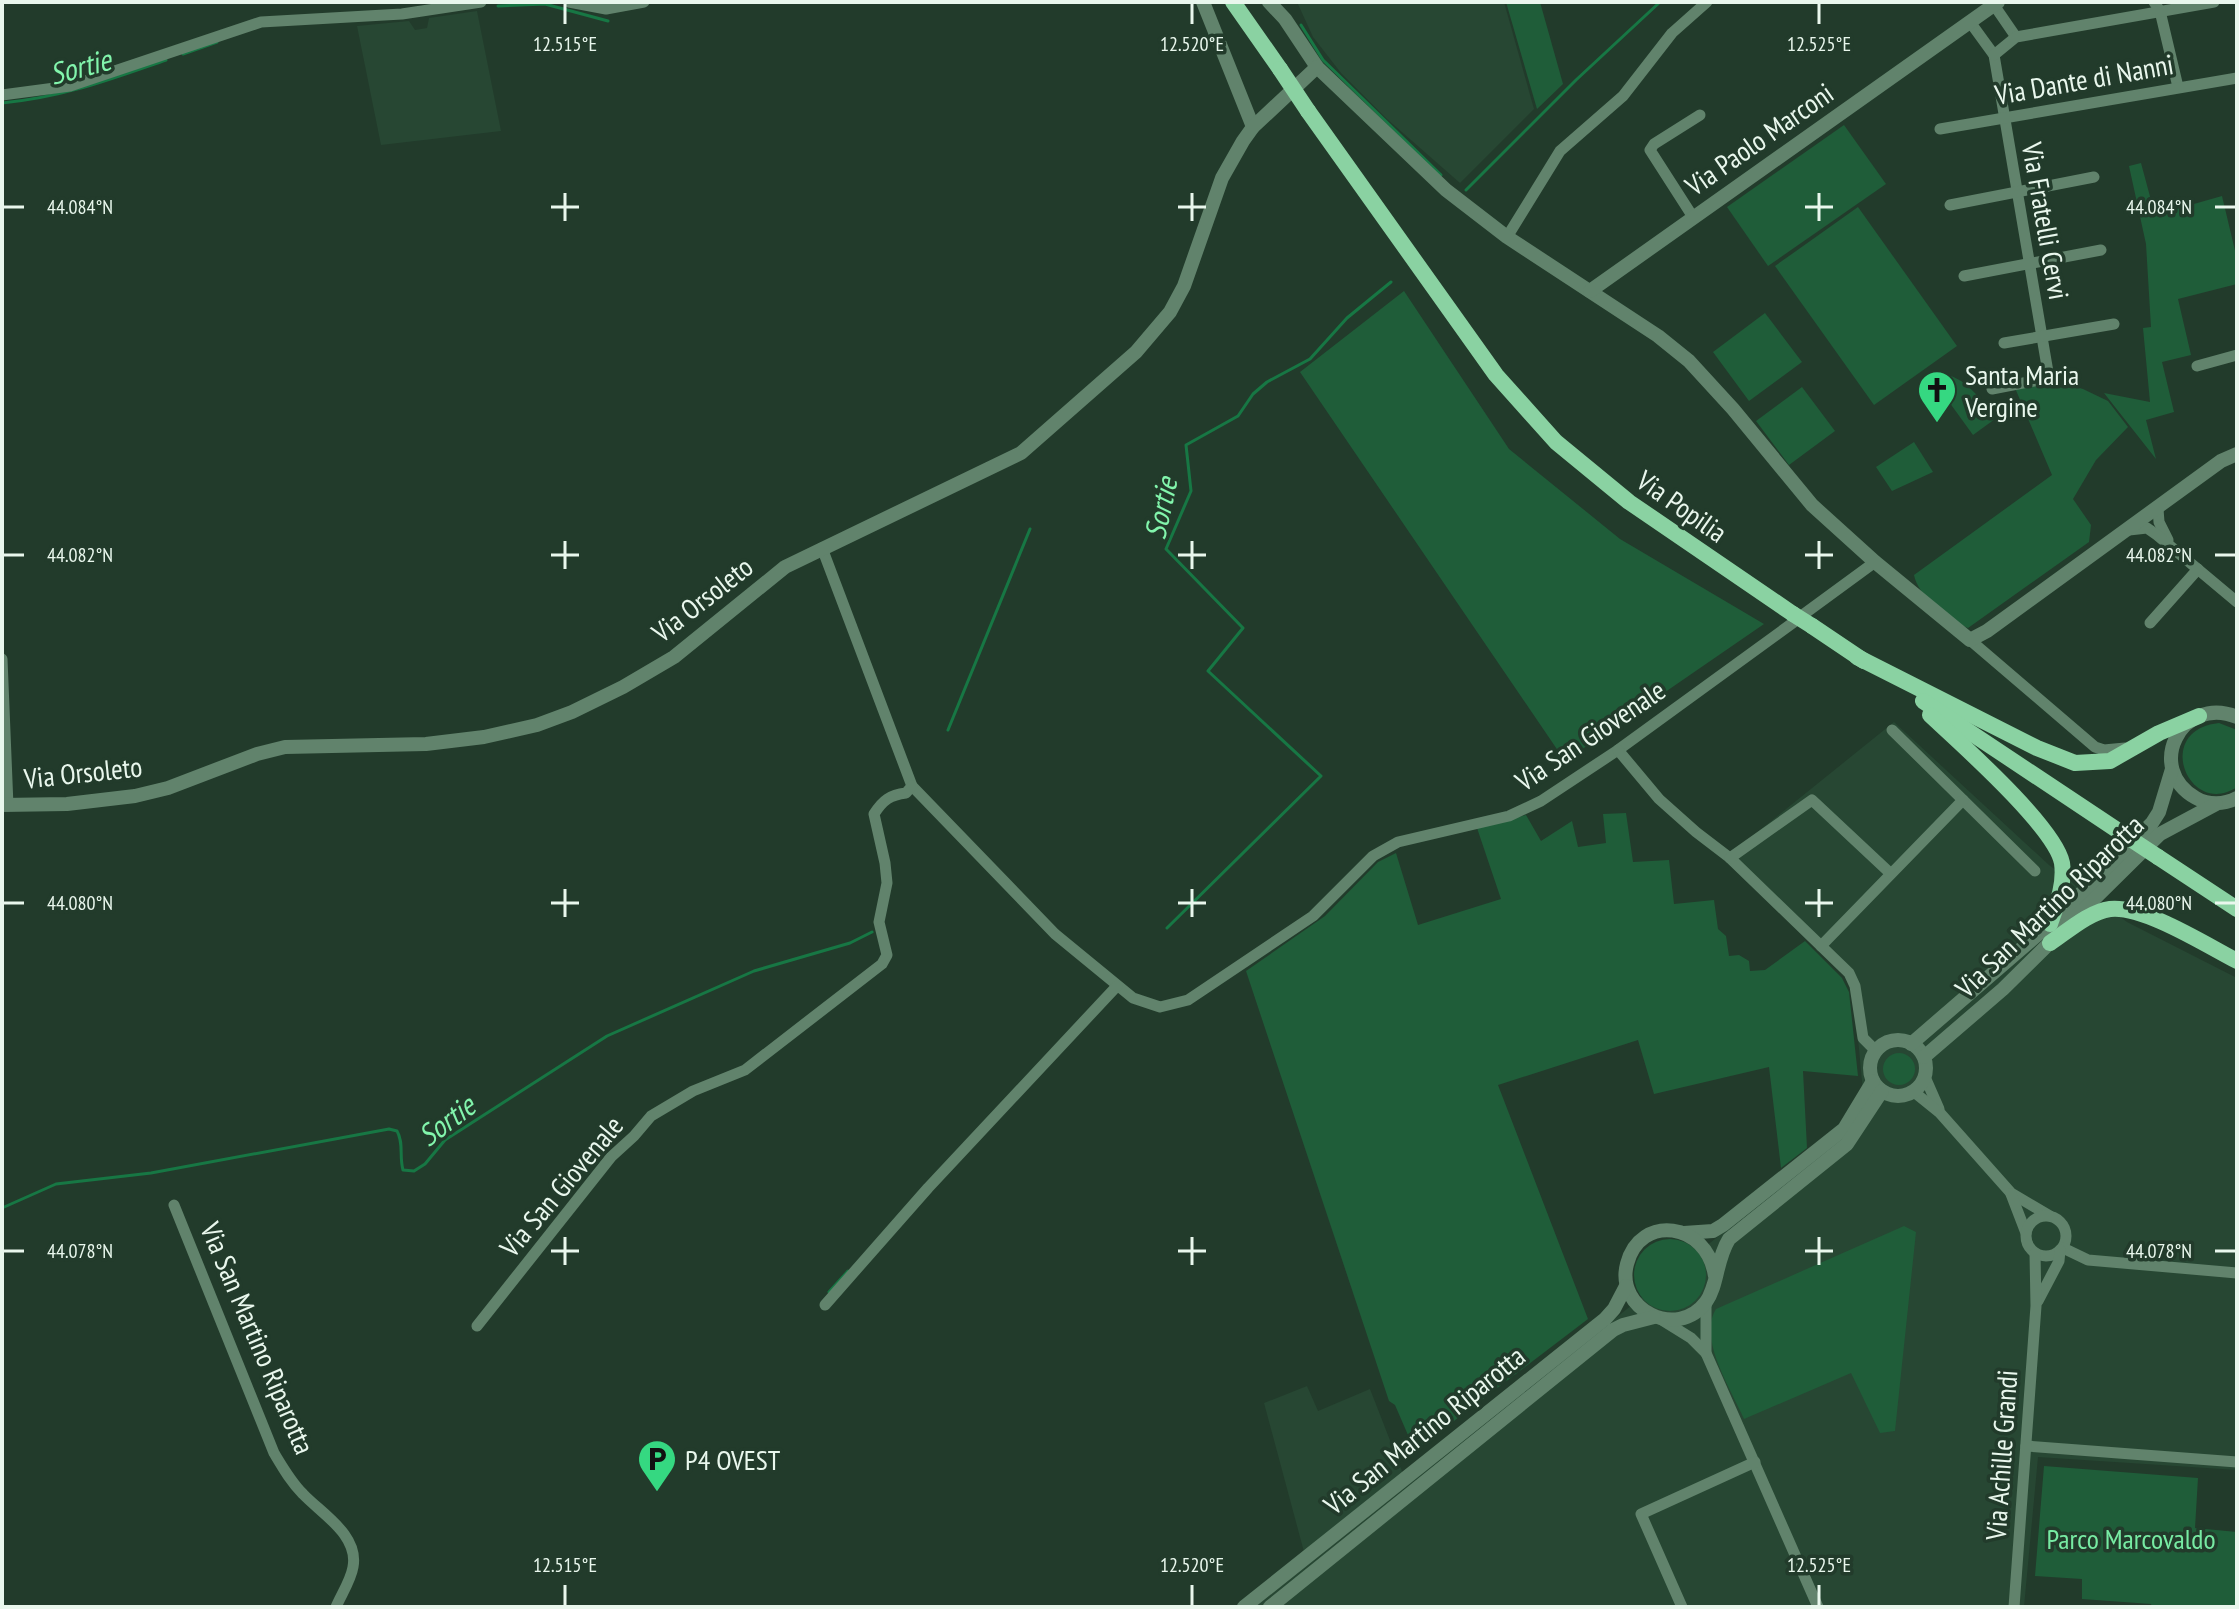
<svg xmlns="http://www.w3.org/2000/svg" width="2239" height="1609" font-family="'PT Sans Narrow',sans-serif">
<style>
.built{fill:#274733}
.green{fill:#1f5d39}
.lines{fill:none;stroke-linecap:round;stroke-linejoin:round}
.stream{stroke:#177744;stroke-width:3}
.minor{stroke:#61836c;stroke-width:11}
.tertiary{stroke:#61836c;stroke-width:14}
.primary{stroke:#8ad2a2;stroke-width:16}
.primary-bridge{stroke:#8ad2a2;stroke-width:16}
.ticks{fill:none;stroke:#e9f7ed;stroke-width:3}
.labels{text-anchor:middle;dominant-baseline:central;stroke-width:7;stroke-linejoin:round;paint-order:stroke}
.street-label{font-size:28px;fill:#e9f7ed;stroke:#223b2b}
.poi-label{font-size:28px;fill:#e9f7ed;stroke:#223b2b;text-anchor:start}
.park-label{font-size:28px;fill:#77eba3;stroke:#223b2b}
.water-label{font-size:30px;font-style:italic;fill:#82f5ac;stroke:#223b2b}
.ticks-label{font-size:20px;text-anchor:middle;fill:#e9f7ed;stroke:#223b2b;stroke-width:7;stroke-linejoin:round;paint-order:stroke}
</style>
<rect width="100%" height="100%" fill="#223b2b"/>
<!-- built -->
<g class="built">
<polygon points="1297,2 1504,2 1534,109 1460,183 1387,119 1341,73 1313,37"/>
<polygon points="477,11 501,131 381,145 357,26 409,21 415,30 427,28 429,18"/>
<polygon points="1894,722 2049,865 2127,922 2237,978 2237,1470 2038,1457 2024,1607 1255,1607 1307,1563 1264,1403 1307,1386 1318,1411 1370,1389 1407,1484 1779,1188 1865,1114 1852,973 1729,855"/>
</g>
<!-- green -->
<g class="green">
<polygon points="1506,2 1540,2 1563,84 1537,109"/>
<polygon points="1844,125 1886,184 1768,266 1727,207"/>
<polygon points="2141,163 2155,215 2222,196 2237,259 2237,284 2178,299 2191,355 2162,362 2174,412 2146,420 2156,459 2104,393 2150,402 2143,328 2151,327 2146,244 2129,166"/>
<polygon points="1858,207 1957,346 1874,405 1775,266"/>
<polygon points="1404,291 1509,449 1620,539 1764,624 1565,761 1300,372"/>
<polygon points="1765,313 1802,362 1749,401 1713,352"/>
<path d="M1951,376C1970,383 1983,402 1995,419L1973,435L1931,377Z"/>
<path d="M2055,381L2083,389L2108,401L2128,427L2096,460L2073,499L2091,525L2089,542L1968,628C1948,619 1918,596 1914,575L2052,475L2015,388Z"/>
<polygon points="1802,387 1835,431 1789,465 1756,421"/>
<polygon points="1914,442 1933,472 1892,491 1876,467"/>
<path d="M2219,723L2237,730V787C2189,819 2152,730 2219,723Z"/>
<polygon points="1626,813 1633,862 1669,860 1674,904 1714,900 1718,929 1726,936 1729,956 1739,955 1749,961 1750,971 1765,970 1805,941 1842,978 1849,992 1858,1076 1803,1071 1807,1148 1781,1168 1769,1067 1654,1094 1638,1040 1498,1085 1588,1319 1421,1446 1411,1442 1395,1405 1389,1401 1246,971 1325,916 1378,862 1396,853 1418,925 1501,899 1477,828 1526,815 1541,841 1572,821 1578,847 1606,843 1603,814"/>
<circle cx="1899" cy="1069" r="16"/>
<path d="M1904,1226L1916,1232L1895,1431L1880,1433L1851,1373L1744,1419C1732,1391 1697,1338 1716,1309Z"/>
<circle cx="1670" cy="1275" r="36"/>
<polygon points="2044,1466 2198,1478 2195,1528 2237,1532 2237,1607 2152,1607 2151,1604 2082,1599 2082,1579 2035,1576"/>
</g>
<g class="lines">
<!-- stream -->
<g class="stream">
<polyline points="498,6 545,4 608,21"/>
<polyline points="1301,25 1323,60 1441,175"/>
<polyline points="183,54 217,42"/>
<path d="M2,103C64,97 108,80 166,60"/>
<polyline points="1466,190 1576,80 1660,2"/>
<polyline points="948,730 1030,529"/>
<polyline points="1167,928 1321,776 1208,671 1243,628 1166,549 1191,491 1186,445 1238,416 1253,394 1267,382 1310,359 1347,318 1391,282"/>
<path d="M2,1208L56,1184L151,1173L389,1129L397,1131C404,1143 399,1156 403,1170L414,1171L425,1164L445,1140L607,1036L754,971L850,943L872,932"/>
<polyline points="829,1292 848,1271"/>
</g>
<!-- minor -->
<g class="minor">
<polyline points="569,2 606,9 644,2"/>
<polyline points="2154,2 2160,11 2178,87"/>
<polyline points="1994,5 2016,37"/>
<polyline points="1970,22 1994,55 2049,378 1992,389"/>
<polyline points="1994,55 2016,37 2214,2"/>
<polyline points="2,95 70,86 261,22 402,14 481,2"/>
<polyline points="1940,129 2237,78"/>
<polyline points="1950,205 2094,177"/>
<polyline points="1693,217 1650,150 1654,144 1700,115"/>
<polyline points="1507,237 1560,151 1623,96 1672,33 1707,2"/>
<polyline points="1964,276 2101,250"/>
<polyline points="2004,343 2114,324"/>
<polyline points="2197,366 2237,355"/>
<polyline points="2158,509 2159,522 2168,540"/>
<polyline points="2129,530 2147,528 2157,535 2237,602"/>
<polyline points="822,548 912,786 1055,934 1133,998 1160,1007 1188,1000 1313,916 1373,856 1398,842 1509,816 1541,801 1618,750 1794,622"/>
<polyline points="1804,614 1875,562"/>
<polyline points="2150,623 2198,569"/>
<polyline points="1970,640 2095,747 2104,750 2125,748"/>
<polyline points="2,659 8,806"/>
<polyline points="1892,730 2035,871"/>
<polyline points="1618,750 1659,799 1696,832 1730,858 1849,973 1855,986 1863,1038 1876,1051"/>
<polyline points="1730,858 1812,800 1890,873"/>
<polyline points="1821,946 1963,800"/>
<polyline points="1925,1077 1939,1109"/>
<polyline points="1914,1092 1940,1113 2011,1193 2050,1216"/>
<polyline points="2011,1194 2026,1233"/>
<path d="M174,1205L274,1453C283,1468 291,1482 303,1494C322,1514 359,1535 353,1567C351,1580 341,1595 336,1607"/>
<circle cx="2046" cy="1236" r="20"/>
<polyline points="2063,1248 2088,1260 2237,1273"/>
<polyline points="2038,1301 2059,1261 2060,1250"/>
<polyline points="1706,1302 1706,1353 1818,1607"/>
<polyline points="825,1305 928,1188 1117,986"/>
<polyline points="1662,1320 1691,1338 1706,1353"/>
<path d="M477,1326L611,1157L634,1136L651,1116L693,1091L745,1070L882,964L887,955L879,922L887,883L885,863L874,814C883,800 890,795 906,793L912,786"/>
<polyline points="2026,1446 2237,1462"/>
<polyline points="1682,1607 1641,1514 1755,1462"/>
<polyline points="2014,1607 2036,1306 2035,1253"/>
</g>
<!-- tertiary -->
<g class="tertiary">
<polyline points="1203,2 1253,127"/>
<polyline points="1269,2 1285,19 1317,67 1446,190 1507,237 1658,336 1689,361 1733,409 1812,505 1875,562 1970,640 1987,631 2221,461 2237,454"/>
<polyline points="1590,291 1998,2"/>
<path d="M2237,717C2181,694 2144,769 2196,798C2208,805 2224,805 2237,798"/>
<polyline points="2,805 67,804 135,796 168,788 257,754 285,747 426,744 484,737 537,725 572,712 623,687 674,657 785,567 1021,453 1136,352 1170,312 1184,286 1222,178 1243,141 1253,127 1317,67"/>
<circle cx="1898" cy="1068" r="28"/>
<polyline points="1911,1044 2050,924 2152,823 2159,812 2172,769"/>
<polyline points="1924,1057 2003,989 2160,834 2216,804"/>
<polyline points="1684,1233 1713,1231 1723,1225 1844,1129 1873,1081"/>
<path d="M1715,1276C1707,1222 1640,1213 1627,1264C1615,1309 1677,1341 1706,1302C1718,1285 1716,1260 1729,1239L1847,1144L1882,1091"/>
<polyline points="1244,1607 1605,1319 1614,1309 1626,1286"/>
<polyline points="1270,1607 1613,1330 1623,1325 1654,1317"/>
</g>
<!-- primary -->
<g class="primary">
<polyline points="1233,2 1280,69"/>
<polyline points="1308,111 1496,375 1556,442 1629,502 1793,614"/>
<polyline points="1812,626 1864,661"/>
<polyline points="1857,657 2037,748 2075,763 2110,761 2159,733 2199,716"/>
<polyline points="1923,701 2120,832"/>
<path d="M1930,715C1960,743 2055,827 2062,863C2065,884 2057,904 2050,924"/>
<polyline points="2158,857 2237,909"/>
<path d="M2050,943C2068,931 2089,912 2110,909C2143,905 2206,945 2237,961"/>
</g>
<!-- primary-bridge -->
<g class="primary-bridge">
<polyline points="1280,69 1308,111"/>
<polyline points="1793,614 1812,626"/>
<polyline points="2120,832 2158,857"/>
</g>
</g>
<!-- ticks -->
<path class="ticks" d="M565,4V24M1192,4V24M1819,4V24M565,193V221M1192,193V221M1819,193V221M4,207H24M551,207H579M1178,207H1206M1805,207H1833M2215,207H2235M565,541V569M1192,541V569M1819,541V569M4,555H24M551,555H579M1178,555H1206M1805,555H1833M2215,555H2235M565,889V917M1192,889V917M1819,889V917M4,903H24M551,903H579M1178,903H1206M1805,903H1833M2215,903H2235M565,1237V1265M1192,1237V1265M1819,1237V1265M4,1251H24M551,1251H579M1178,1251H1206M1805,1251H1833M2215,1251H2235M565,1585V1605M1192,1585V1605M1819,1585V1605"/>
<!-- icons -->
<defs>
<g id="church-pin" transform="scale(2)"><path d="M0 17L-7.5 6A9.5 9.5 0 1 1 7.5 6Z" fill="#35d881" stroke="#223b2b"/><path d="M-1.2-6h2.4v3.5h3.3v2.4h-3.3V6h-2.4V-.1h-3.3v-2.4h3.3Z" fill="#111"/></g>
<g id="parking-pin" transform="scale(2)"><path d="M0 17L-7.5 6A9.5 9.5 0 1 1 7.5 6Z" fill="#35d881" stroke="#223b2b"/><path d="M-3.5-5.5H1a3.5 3.5 0 0 1 0 7H-1V5.5H-3.5ZM-1-3.4V-.6H.8a1.4 1.4 0 0 0 0-2.8Z" fill="#111"/></g>
</defs>
<g fill-rule="evenodd">
<use href="#church-pin" x="1937" y="390"/>
<use href="#parking-pin" x="657" y="1459"/>
</g>
<g class="labels">
<!-- street labels -->
<g class="street-label">
<text transform="translate(2084 79) rotate(-10)">Via Dante di Nanni</text>
<text transform="translate(1759 139) rotate(-35)">Via Paolo Marconi</text>
<text transform="translate(2046 221) rotate(80)">Via Fratelli Cervi</text>
<text transform="translate(1682 506) rotate(35)">Via Popilia</text>
<text transform="translate(702 599) rotate(-38)">Via Orsoleto</text>
<text transform="translate(1590 735) rotate(-34)">Via San Giovenale</text>
<text transform="translate(83 772) rotate(-6)">Via Orsoleto</text>
<text transform="translate(2049 906) rotate(-44)">Via San Martino Riparotta</text>
<text transform="translate(561 1186) rotate(-50)">Via San Giovenale</text>
<text transform="translate(258 1338) rotate(67)">Via San Martino Riparotta</text>
<text transform="translate(1424 1430) rotate(-39)">Via San Martino Riparotta</text>
<text transform="translate(2001 1455) rotate(-86)">Via Achille Grandi</text>
</g>
<!-- poi labels -->
<g class="poi-label">
<text x="1965" y="374">Santa Maria<tspan x="1965" dy="32">Vergine</tspan></text>
<text x="685" y="1459">P4 OVEST</text>
</g>
<!-- park labels -->
<g class="park-label">
<text x="2131" y="1538">Parco Marcovaldo</text>
</g>
<!-- water labels -->
<g class="water-label">
<text transform="translate(80 66) rotate(-15)">Sortie</text>
<text transform="translate(1160 508) rotate(-78)">Sortie</text>
<text transform="translate(446 1120) rotate(-37)">Sortie</text>
</g>
</g>
<g class="ticks-label">
<text x="565" y="51">12.515°E</text>
<text x="1192" y="51">12.520°E</text>
<text x="1819" y="51">12.525°E</text>
<text x="80" y="214">44.084°N</text>
<text x="2159" y="214">44.084°N</text>
<text x="80" y="562">44.082°N</text>
<text x="2159" y="562">44.082°N</text>
<text x="80" y="910">44.080°N</text>
<text x="2159" y="910">44.080°N</text>
<text x="80" y="1258">44.078°N</text>
<text x="2159" y="1258">44.078°N</text>
<text x="565" y="1572">12.515°E</text>
<text x="1192" y="1572">12.520°E</text>
<text x="1819" y="1572">12.525°E</text>
</g>
<!-- border -->
<rect width="2239" height="1609" fill="none" stroke="#e9f7ed" stroke-width="8"/>
</svg>
